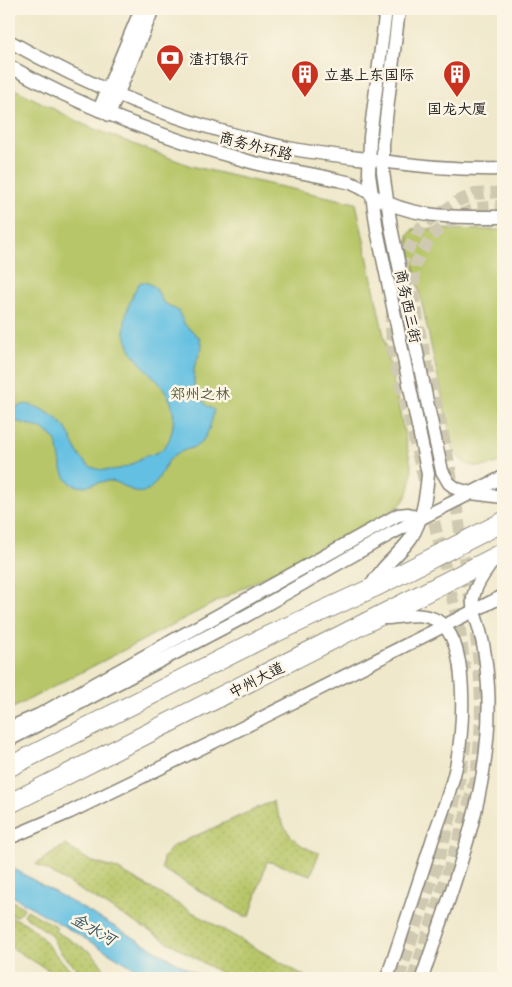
<svg xmlns="http://www.w3.org/2000/svg" width="512" height="987" font-family="Mali,'LXGW WenKai TC',sans-serif">
<style>
.grass{fill:url(#grass-dots);stroke:#6a7142}
.park{fill:#b7c668;stroke:#6a7142}
.water{fill:#64c0e2;stroke:#406e7f}
.lines{fill:none;stroke-linecap:round;stroke-linejoin:round}
.minor-tunnel{stroke:#cfc9b1;stroke-width:12;stroke-dasharray:12 6;stroke-linecap:butt}
.minor-casing{stroke:#868274;stroke-width:15}
.highway-casing{stroke:#868274;stroke-width:21}
.minor{stroke:#fff;stroke-width:12}
.highway{stroke:#fff;stroke-width:19}
.labels{text-anchor:middle;dominant-baseline:central;stroke-width:5;stroke-linejoin:round;paint-order:stroke}
.poi-label{font-size:15px;fill:#1c1c1c;stroke:#fcf5e5;text-anchor:start}
.street-label{font-size:15px;fill:#1c1c1c;stroke:#fcf5e5}
.park-label{font-size:15px;fill:#525837;stroke:#fcf5e5}
.water-label{font-size:16px;font-style:italic;fill:#355561;stroke:#fcf5e5}
</style>
<defs>
<pattern id="grass-dots" width="8" height="8" patternUnits="userSpaceOnUse" patternTransform="scale(1.25)"><rect width="8" height="8" fill="#b7c668"/><path d="M2 2h.1M6 6h.1" fill="none" stroke="#9daa5a" stroke-width="1.8" stroke-linecap="round"/></pattern>
</defs>
<rect width="100%" height="100%" fill="#fcf5e5"/>
<filter id="ink" filterUnits="userSpaceOnUse"><feTurbulence type="fractalNoise" baseFrequency=".02" numOctaves="2"/><feDisplacementMap in="SourceGraphic" scale="10" xChannelSelector="R" yChannelSelector="G"/><feConvolveMatrix kernelMatrix="1 2 1 2 8 2 1 2 1" color-interpolation-filters="sRGB"/></filter>
<filter id="wash" filterUnits="userSpaceOnUse"><feTurbulence type="fractalNoise" baseFrequency=".0096" numOctaves="4" result="noise"/><feDisplacementMap in="SourceGraphic" scale="20" xChannelSelector="R" yChannelSelector="G"/><feGaussianBlur stdDeviation="1.12" result="paint"/><feColorMatrix in="noise" values="0 0 0 0 0 0 0 0 0 0 0 0 0 0 0 0 0 1.4 0 .05"/><feComposite in="paint" operator="in"/></filter>
<g filter="url(#wash)">
<rect width="100%" height="100%" fill="#efe8cb"/>
<!-- grass -->
<g class="grass">
<path d="M273,801C284,828 289,843 319,853L311,875L267,861L250,916H243L162,869L163,858L173,846Z"/>
<polygon points="65,845 90,861 117,869 308,978 229,978 36,864"/>
<polygon points="9,899 24,908 21,913 17,916 9,914"/>
<polygon points="27,910 57,927 55,931 92,953 98,960 110,978 91,978 77,969 61,953 50,934 24,915"/>
<path d="M9,917C34,922 43,941 59,958C66,966 74,973 83,978H61L9,946Z"/>
</g>
<!-- park -->
<g class="park">
<path d="M9,86L89,127L191,166L255,181L356,203L412,470C411,485 409,497 398,507L9,710Z"/>
<path d="M413,229L503,230V460C486,469 466,471 454,452L409,244L408,235Z"/>
</g>
<!-- water -->
<g class="water">
<path d="M140,282L148,283L155,287L163,302L178,311L185,325L199,337L202,347L194,368V387L206,405L214,410C212,421 208,438 198,445C190,450 179,450 171,458C161,469 154,497 136,492C127,489 120,482 111,481C100,480 88,488 78,486C54,481 65,448 51,435C41,427 27,424 15,421L9,427V413C18,404 27,402 39,408C51,414 61,420 68,432C74,443 77,456 87,464C98,473 118,471 130,465C135,463 139,459 143,457C149,455 156,454 161,450C167,446 170,438 172,431C183,381 131,373 125,333C123,317 131,295 140,282Z"/>
<polygon points="9,866 204,978 152,978 9,894"/>
</g>
</g>
<g filter="url(#ink)">
<g class="lines">
<!-- minor-tunnel -->
<g class="minor-tunnel">
<polyline points="424,480 392,350 391,321 397,279 405,256 421,227 458,201 475,194 503,192"/>
<polyline points="430,504 460,631 465,670"/>
<polyline points="471,604 456,503 446,447 420,333 415,300 414,270 417,261 431,237 444,226 464,213 477,208 503,206"/>
<path d="M399,978C424,901 457,818 466,738"/>
<path d="M413,978C426,939 439,899 452,859C461,831 471,801 476,772C484,724 481,676 475,628"/>
</g>
<!-- minor casing -->
<g class="minor-casing">
<g id="minor">
<polyline points="399,9 383,144 383,172 391,227 429,411 442,471 449,483 457,489 471,493 503,497"/>
<path d="M9,41C95,90 191,127 288,148C314,153 341,156 367,159C413,166 457,170 503,169"/>
<path d="M9,66C85,109 167,139 251,162C277,169 303,172 329,178C336,180 344,181 351,183C364,188 375,198 388,203C424,219 465,217 503,217"/>
<polyline points="99,110 141,9"/>
<polyline points="109,115 153,9"/>
<path d="M369,589C373,582 377,576 382,570C391,559 403,550 411,538C423,519 426,496 428,474L377,230L369,174L370,137L386,9"/>
<path d="M386,618C404,617 421,611 438,621C470,641 463,729 457,762C452,788 442,813 433,838C418,885 403,931 387,978"/>
<polyline points="9,728 39,715 398,515 408,514 419,519"/>
<polyline points="9,740 244,617 392,533 503,477"/>
<polyline points="9,838 70,812 236,731 503,596"/>
<path d="M422,978C453,885 494,788 488,687C487,669 485,649 480,631C477,619 470,606 474,594C477,581 488,569 495,558"/>
</g>
</g>
<!-- highway casing -->
<g class="highway-casing">
<g id="highway">
<polyline points="9,767 261,639 379,585 503,522"/>
<polyline points="9,804 503,553"/>
</g>
</g>
<!-- minor -->
<use href="#minor" class="minor"/>
<!-- highway -->
<use href="#highway" class="highway"/>
</g>
</g>
<!-- icons -->
<defs>
<g id="bank-pin" transform="scale(1.4375)"><path d="M0 17L-7.5 6A9.5 9.5 0 1 1 7.5 6Z" fill="#c8321e" stroke="#fcf5e5"/><path d="M-6-4H6V4H-6ZM0-2.3a2.3 2.3 0 1 0 0 4.6a2.3 2.3 0 1 0 0-4.6Z" fill="#fff"/></g>
<g id="building-pin" transform="scale(1.4375)"><path d="M0 17L-7.5 6A9.5 9.5 0 1 1 7.5 6Z" fill="#c8321e" stroke="#fcf5e5"/><path d="M-4-6H4V6H1V3H-1V6H-4ZM-2.5-4.3h1.7v1.8h-1.7ZM.8-4.3h1.7v1.8H.8ZM-2.5-1h1.7V.8h-1.7ZM.8-1h1.7V.8H.8Z" fill="#fff"/></g>
</defs>
<g fill-rule="evenodd">
<use href="#bank-pin" x="170" y="58"/>
<use href="#building-pin" x="305" y="74"/>
<use href="#building-pin" x="457" y="74"/>
</g>
<g class="labels">
<!-- poi labels -->
<g class="poi-label">
<text x="189" y="58">渣打银行</text>
<text x="324" y="74">立基上东国际</text>
<text x="457" y="108" text-anchor="middle">国龙大厦</text>
</g>
<!-- street labels -->
<g class="street-label">
<text transform="translate(256 145) rotate(14)">商务外环路</text>
<text transform="translate(409 306) rotate(78)">商务西三街</text>
<text transform="translate(256 679) rotate(-27)">中州大道</text>
</g>
<!-- park labels -->
<g class="park-label">
<text x="200" y="393">郑州之林</text>
</g>
<!-- water labels -->
<g class="water-label">
<text transform="translate(94 928) rotate(30)">金水河</text>
</g>
</g>
<!-- margin -->
<rect width="512" height="987" fill="none" stroke="#fcf5e5" stroke-width="30"/>
</svg>
